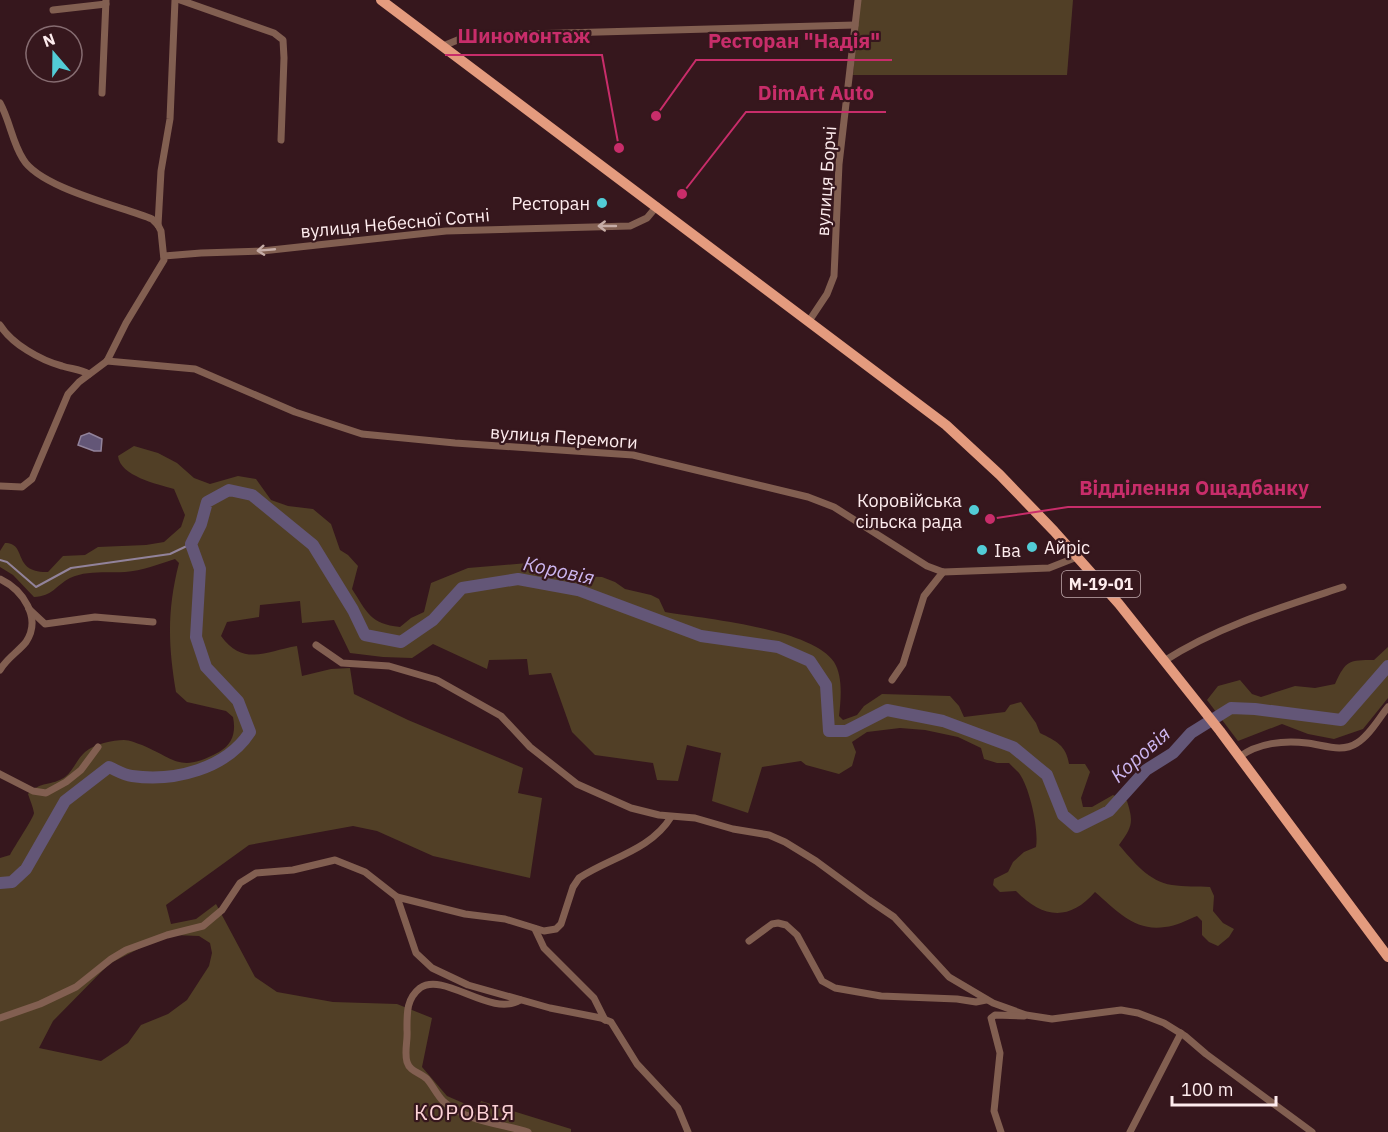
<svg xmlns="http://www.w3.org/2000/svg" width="1388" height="1132" font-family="'IBM Plex Sans',sans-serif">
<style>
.green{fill:#513f26;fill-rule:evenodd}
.water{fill:#635677;stroke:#92839b;stroke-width:1.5}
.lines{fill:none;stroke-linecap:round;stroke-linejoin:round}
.stream{stroke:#92839b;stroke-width:2}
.river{stroke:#635677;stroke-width:12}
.minor{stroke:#825f51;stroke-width:7}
.primary{stroke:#e49b7e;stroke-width:10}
.oneway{stroke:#c6ada7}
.poi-dot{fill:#52ccd6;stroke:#36171d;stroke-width:2}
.labels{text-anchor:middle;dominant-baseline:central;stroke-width:4.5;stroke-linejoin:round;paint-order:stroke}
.shield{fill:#36171d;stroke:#c2acaf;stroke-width:1.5}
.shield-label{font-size:16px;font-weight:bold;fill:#feecee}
.street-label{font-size:18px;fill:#feecee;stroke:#36171d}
.poi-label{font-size:18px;fill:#feecee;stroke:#36171d;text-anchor:end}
.water-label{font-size:20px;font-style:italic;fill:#cdb6f0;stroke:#36171d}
.quarter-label{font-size:21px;letter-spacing:1.5px;fill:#fdd2d7;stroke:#36171d}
.leader{fill:none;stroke:#c82d6a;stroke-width:2}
.callout-dot{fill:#c82d6a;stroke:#36171d;stroke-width:2}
.callout-label{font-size:20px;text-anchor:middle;font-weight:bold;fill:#c82d6a;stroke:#36171d;stroke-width:4.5;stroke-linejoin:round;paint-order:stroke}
</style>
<rect width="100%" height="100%" fill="#36171d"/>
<!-- green -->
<g class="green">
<polygon points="860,0 1073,0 1067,75 853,75"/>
<path d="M134,446L158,453L177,463L194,478L210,484L238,476L256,479L271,500L288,506L313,509L331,524L340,550L348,555L358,566L352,589C367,612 370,624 400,627L411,618L424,612L431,583L468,568L528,563L563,578L578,576L602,577L615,582L625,589L651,595L659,599L665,612C705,619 811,628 834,662C843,676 841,699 839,716L843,720L857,715L864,706L882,694L950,696L959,706L964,717L1005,712L1010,705L1021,702L1036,723L1040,733C1056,741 1066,745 1069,764H1085L1090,772L1081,798L1083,807H1092L1113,795L1127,801C1134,823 1132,827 1119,845C1133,861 1149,882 1172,885C1184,887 1198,886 1210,887L1214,896L1213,911L1223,923L1234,929L1229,937L1218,946L1209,942L1202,935V921L1197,916C1187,920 1176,926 1165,927C1135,932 1116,910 1095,892C1069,922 1042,918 1016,891L1000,892L993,885L994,879L1008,872L1013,862L1024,852L1036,847C1039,830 1030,788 1019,773C1016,770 1012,766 1009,763H997L984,759L981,748L958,737L925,730L900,728L867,732L852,742L856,752L852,766L839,774L806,765L801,761L762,767L748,813L712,801L721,753L687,745L678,781L657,780L653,763L595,755L572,732L551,673L529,675L527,659L489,660L487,669L433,644L412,658L383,657L350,653L334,620L302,623L300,601L260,605L259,617L227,622L221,636C244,667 266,651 297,646L302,676L331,669L350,668L354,694L408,720L523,768L518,793L542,798L530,878L433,856L377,831L353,826L249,845L166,905L171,924L196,919L216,904L255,977L277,992L333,1002L397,1004L432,1018L422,1067L447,1096L477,1109L481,1101L571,1129V1132H0V858L10,855C14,847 34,817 34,813C33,807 30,800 28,794C40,781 52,786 65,777C73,771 77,759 85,752C94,744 113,740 124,740C130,740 136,743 142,745C177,760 180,773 219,752C233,744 236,732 233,717L226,711L187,702L176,692C168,645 167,610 179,563L175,559C159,564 142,571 125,572C107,573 87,570 70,578C55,586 53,596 34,597L13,575L0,567V551L5,543C28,543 11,573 48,572L63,556L85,555L98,547L146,545L164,542L181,527L185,515L174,489C157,484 120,476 118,456ZM174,935L199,936L210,943L212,953L209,966L187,1000L168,1014L141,1025L128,1043L101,1061L39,1048L53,1021L109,964L144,946Z"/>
<path d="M1388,647V698L1363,729L1334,739L1308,734L1282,724L1238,741L1207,700L1218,686L1240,680L1252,694L1261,697L1295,686L1315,688L1335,684C1346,660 1349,660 1374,660Z"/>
</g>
<!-- water -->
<polygon class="water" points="89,433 102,439 101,451 94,451 78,445 81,436"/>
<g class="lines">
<!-- stream -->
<polyline class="stream" points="0,560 7,562 36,587 71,568 170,554 191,544"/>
<!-- river -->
<path class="river" d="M0,883L12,882L26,869L65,801L109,767C116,770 124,775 132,776C174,782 226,769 250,732L238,701L206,667L196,637L200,569L191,544L201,524L207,502L229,490L252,495L313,545L353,610L365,635L401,642L433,620L462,588L518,579L578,590L701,636L778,647L810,661L826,685L829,731H846L887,710L943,721L1013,747L1047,775L1063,815L1077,827L1109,811L1146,770L1173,753L1191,733L1231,708L1255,709L1341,720L1388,666"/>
<!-- minor -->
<g class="minor">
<polyline points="180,0 274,33 283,40 284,58 281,140"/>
<polyline points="53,10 106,4"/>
<polyline points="443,46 460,39 485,35 855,25"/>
<polyline points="102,93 106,0"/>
<path d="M0,103C10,121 12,142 23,159C40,188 120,206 152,219L158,225L161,231L164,260L126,323L107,361L79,382L68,394L32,479L22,487L0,486"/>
<polyline points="158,225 161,171 170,119 175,0"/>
<polyline points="164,256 201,253 262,251 446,231 630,226 647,218 657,206"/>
<polyline points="809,321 827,294 834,276 839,164 858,0"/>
<path d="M0,325C12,344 40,360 62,366C71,369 80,369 89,374"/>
<polyline points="107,361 195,369 295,412 362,434 455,443 633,455 808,497 834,507 927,566 943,572 1049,568 1077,557"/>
<path d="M0,579C23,590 42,618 26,642C18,652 7,658 0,670"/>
<polyline points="29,609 45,624 95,617 153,622"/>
<polyline points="316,645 342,663 389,666 437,680 501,716 530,747 577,784 631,808 659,815 695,818 733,829 769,835 785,842 816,861 869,900 894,917 949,977 993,1003 1026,1015 1052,1019 1121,1010 1138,1013 1164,1023 1185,1036 1206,1054 1312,1132"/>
<path d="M1164,661C1218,626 1282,607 1343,587"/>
<polyline points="892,680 903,664 924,596 943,572"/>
<path d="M1239,757C1258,743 1284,740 1307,743C1324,745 1342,753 1357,743C1370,735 1379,718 1388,707"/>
<polyline points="0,774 33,791 46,793 66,782 81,770 98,747"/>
<polyline points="397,897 416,953 432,968 468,985 550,1008 601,1018 611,1022 637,1064 678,1108 688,1132"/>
<polyline points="535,929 544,948 594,998 605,1020"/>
<polyline points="749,941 772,924 778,923 786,925 797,935 822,981 835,988 881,996 957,999 976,1002 986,1000"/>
<path d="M520,1000C491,1018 444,971 420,988C406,999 407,1014 407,1030C408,1040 404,1052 407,1062C410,1072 420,1072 427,1079C433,1086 437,1095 443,1101C464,1121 502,1124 528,1132"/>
<path d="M0,1018L40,1004L76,987L111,959L126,950L167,935L203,926L222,910L240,883L256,873L293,870L335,860L365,872L397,897L465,914L505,919L544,931L556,929L561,924L573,887L579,878C609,858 651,850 671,817"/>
<polyline points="1001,1132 994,1111 1000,1053 991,1018 995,1015 1024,1016"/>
<polyline points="1130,1132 1181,1033"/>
</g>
<!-- primary -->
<polyline class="primary" points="381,0 946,425 1000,475 1054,531 1119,604 1220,731 1388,957"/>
</g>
<!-- one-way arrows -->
<defs><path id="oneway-shaft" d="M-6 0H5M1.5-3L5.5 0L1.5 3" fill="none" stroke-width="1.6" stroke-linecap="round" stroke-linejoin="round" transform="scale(1.5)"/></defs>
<g class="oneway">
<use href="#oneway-shaft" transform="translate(607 226) rotate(180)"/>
<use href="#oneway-shaft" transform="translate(266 250) rotate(175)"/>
</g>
<!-- markers -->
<g class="poi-dot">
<circle cx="602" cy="203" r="6"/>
<circle cx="974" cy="510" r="6"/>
<circle cx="1032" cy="547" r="6"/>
<circle cx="982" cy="550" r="6"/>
</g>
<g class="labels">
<!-- shield labels -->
<rect class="shield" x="1062" y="571" width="78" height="26" rx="4.5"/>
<g class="shield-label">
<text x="1101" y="584">М-19-01</text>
</g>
<!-- street labels -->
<g class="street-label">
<text transform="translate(826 181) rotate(-86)">вулиця Борчі</text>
<text transform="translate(395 223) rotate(-5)">вулиця Небесної Сотні</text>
<text transform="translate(564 437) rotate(4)">вулиця Перемоги</text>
</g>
<!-- poi labels -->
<g class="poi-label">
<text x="590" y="203">Ресторан</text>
<text x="962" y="500">Коровійська<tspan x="962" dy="21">сільска рада</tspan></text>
<text x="1044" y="547" text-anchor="start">Айріс</text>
<text x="994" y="550" text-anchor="start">Іва</text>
</g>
<!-- water labels -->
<g class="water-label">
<text transform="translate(559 570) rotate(12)">Коровія</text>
<text transform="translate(1140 754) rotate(-42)">Коровія</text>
</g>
<!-- quarter labels -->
<g class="quarter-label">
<text x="465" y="1112">КОРОВІЯ</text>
</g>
</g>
<!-- callouts -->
<path class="leader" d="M619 148L602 55H445M656 116L696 60H892M682 194L746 112H886M990 519L1068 507H1321"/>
<g class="callout-dot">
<circle cx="619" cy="148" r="6"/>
<circle cx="656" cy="116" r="6"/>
<circle cx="682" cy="194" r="6"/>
<circle cx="990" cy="519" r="6"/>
</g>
<g class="callout-label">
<text x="524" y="43">Шиномонтаж</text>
<text x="794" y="48">Ресторан "Надія"</text>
<text x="816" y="100">DimArt Auto</text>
<text x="1194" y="495">Відділення Ощадбанку</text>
</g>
<!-- north arrow -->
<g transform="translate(54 54) rotate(340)"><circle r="28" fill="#36171d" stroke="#866c71" stroke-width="1.5"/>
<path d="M0-4.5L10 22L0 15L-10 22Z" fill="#52ccd6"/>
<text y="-9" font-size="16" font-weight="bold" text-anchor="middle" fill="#feecee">N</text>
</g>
<!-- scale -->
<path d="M1172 1096v9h104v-9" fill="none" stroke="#feecee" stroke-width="3"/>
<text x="1181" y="1096" font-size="18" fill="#feecee" stroke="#36171d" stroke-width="4.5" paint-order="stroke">100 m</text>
</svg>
